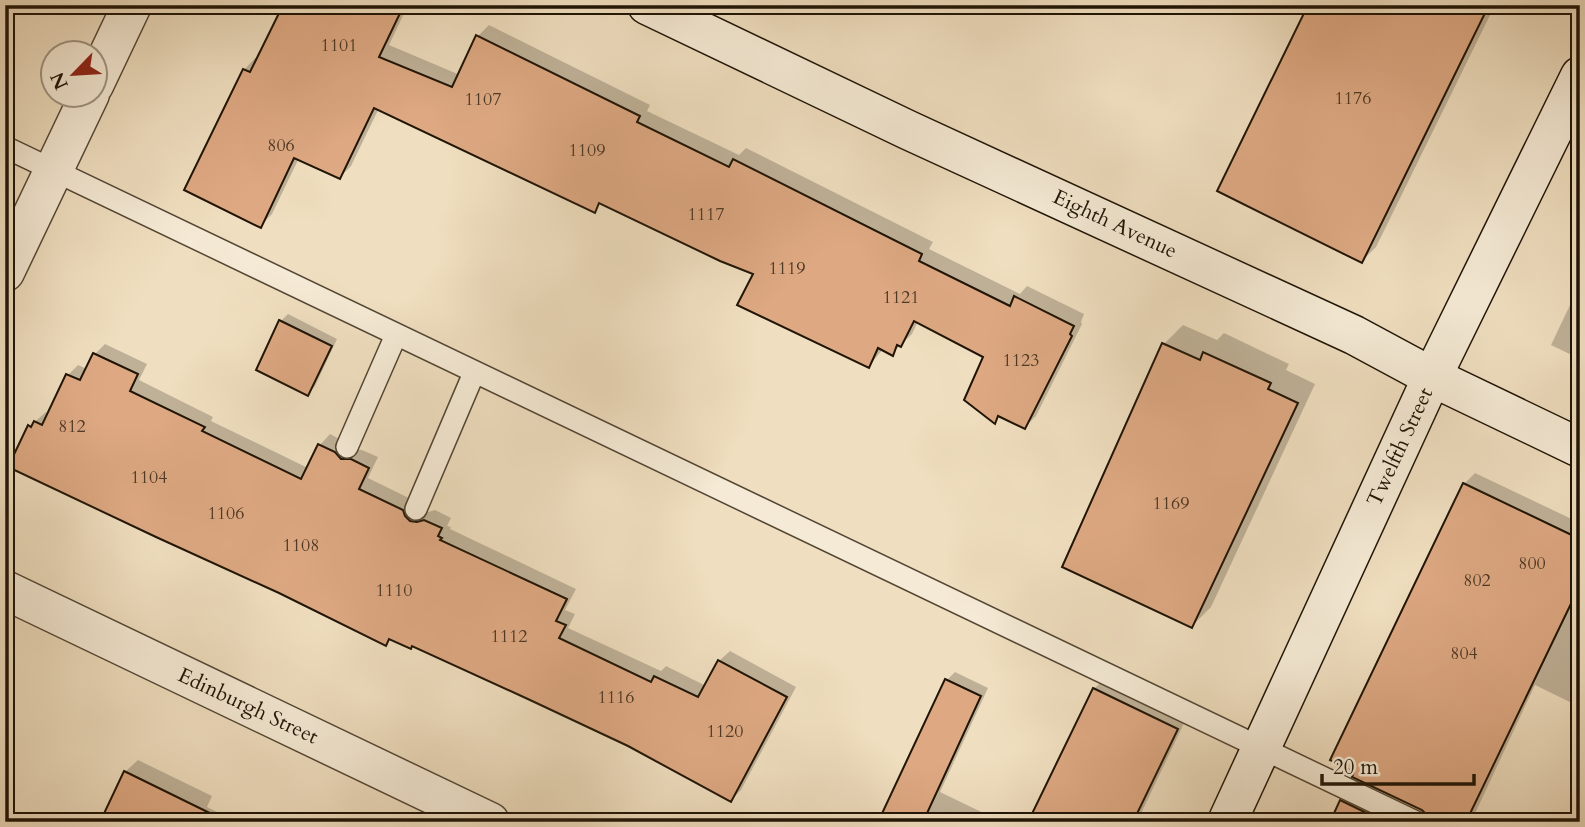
<svg xmlns="http://www.w3.org/2000/svg" width="1585" height="827" font-family="Cardo,serif">
<style>
.shadow{fill:#0003}
.building{fill:#dda882;stroke:#1f1406;stroke-width:2}
.lines{fill:none;stroke-linecap:round;stroke-linejoin:round}
.lane-casing{stroke:#534634;stroke-width:24}
.street-casing{stroke:#534634;stroke-width:41}
.secondary-casing{stroke:#1f1406;stroke-width:41}
.lane{stroke:#f5ead5;stroke-width:21}
.street{stroke:#f5ead5;stroke-width:38}
.secondary{stroke:#f5ead5;stroke-width:38}
.labels{text-anchor:middle;dominant-baseline:central;stroke-width:7;stroke-linejoin:round;paint-order:stroke}
.number-label{font-size:18px;fill:#4e3925}
.street-label{font-size:21px;fill:#1f1406;stroke:#f5ead5}
</style>
<rect width="100%" height="100%" fill="#efdebf"/>
<filter id="stains"><feTurbulence type="fractalNoise" baseFrequency=".00286" numOctaves="4"/><feColorMatrix values="0 0 0 0 .2 0 0 0 0 .09 0 0 0 0 .02 0 0 0 .5 -.17"/></filter>
<radialGradient id="worn" r=".72"><stop offset=".6" stop-color="#630" stop-opacity="0"/><stop offset="1" stop-color="#630" stop-opacity=".3"/></radialGradient>
<!-- shadow -->
<g class="shadow">
<polygon points="5,5 12,5 5,18"/>
<polygon points="284,5 408,5 389,45 460,75 478,36 489,25 650,105 647,111 739,155 746,148 933,242 929,249 1020,294 1027,286 1084,314 1081,322 1082,324 1036,416 1025,427 1000,415 994,421 985,356 918,321 912,334 892,353 883,349 869,366 755,273 602,202 594,210 379,108 351,166 340,177 299,158 272,214 261,225 244,70 255,58 258,60"/>
<polygon points="1310,5 1495,5 1376,247 1362,261"/>
<polygon points="1580,284 1580,359 1551,345"/>
<polygon points="288,314 337,339 315,386 308,393 281,321"/>
<polygon points="1183,325 1217,340 1224,333 1289,364 1286,370 1315,384 1211,607 1192,626 1064,566 1164,344"/>
<polygon points="105,344 147,364 139,380 213,417 211,421 308,468 320,445 330,434 345,442 352,449 362,450 378,457 368,478 413,500 421,511 428,512 435,510 451,518 447,526 451,527 450,529 576,589 565,610 575,614 568,628 661,671 666,666 706,686 719,661 730,651 796,687 741,790 731,800 629,745 413,644 391,638 385,644 30,426 46,412 50,414 68,375 78,365 87,369 95,354"/>
<polygon points="1475,473 1580,523 1580,707 1535,685 1471,822 1429,822 1464,484"/>
<polygon points="955,672 988,688 940,792 1002,822 880,822 947,680"/>
<polygon points="1102,681 1185,721 1137,822 1030,822 1094,689"/>
<polygon points="138,760 212,796 207,807 237,822 102,822 125,772"/>
<polygon points="1353,790 1419,822 1332,822 1342,801"/>
</g>
<!-- building -->
<g class="building">
<polygon points="283,5 404,5 379,57 452,87 476,35 640,116 637,122 729,167 733,159 922,254 919,261 1010,306 1014,296 1074,326 1070,334 1072,336 1025,429 998,416 995,424 964,400 983,357 914,321 901,347 897,345 893,356 878,348 869,368 737,305 753,274 720,261 599,203 595,213 374,108 340,179 294,158 261,228 184,190 243,69 250,72"/>
<polygon points="1308,5 1489,5 1362,263 1217,191"/>
<polygon points="279,320 332,346 308,396 256,370"/>
<polygon points="1162,343 1200,360 1203,352 1271,383 1268,389 1298,403 1192,628 1062,567"/>
<polygon points="93,353 138,374 130,391 205,427 202,431 301,479 318,444 335,452 341,459 351,459 369,468 359,489 403,510 405,516 410,521 417,522 424,520 442,528 438,536 442,538 440,540 567,599 556,621 566,625 559,638 651,682 654,676 698,697 718,660 787,697 731,802 628,746 530,700 412,646 411,649 389,639 386,646 279,593 156,537 8,467 28,425 31,427 34,421 42,425 66,374 80,380"/>
<polygon points="1463,483 1580,539 1580,585 1466,822 1429,822 1427,815 1422,810 1352,777 1354,772 1330,760"/>
<polygon points="945,679 981,696 923,822 878,822"/>
<polygon points="1093,688 1178,729 1133,822 1028,822"/>
<polygon points="124,771 228,822 100,822"/>
<polygon points="1340,800 1385,822 1330,822"/>
</g>
<g class="lines">
<!-- lane casing -->
<g class="lane-casing">
<g id="lane">
<polyline points="5,147 1416,822"/>
<polyline points="347,447 396,335"/>
<polyline points="416,509 474,373"/>
</g>
</g>
<!-- street casing -->
<g class="street-casing">
<g id="street">
<polyline points="94,85 132,5"/>
<polyline points="5,272 90,94"/>
<polyline points="5,590 490,822"/>
</g>
</g>
<!-- secondary casing -->
<g class="secondary-casing">
<g id="secondary">
<polyline points="647,5 908,130 1354,335 1432,377 1580,448"/>
<polyline points="1227,822 1432,377 1580,76"/>
</g>
</g>
<!-- lane -->
<use href="#lane" class="lane"/>
<!-- street -->
<use href="#street" class="street"/>
<!-- secondary -->
<use href="#secondary" class="secondary"/>
</g>
<g class="labels">
<!-- number labels -->
<g class="number-label">
<text x="339" y="45">1101</text>
<text x="1353" y="98">1176</text>
<text x="483" y="99">1107</text>
<text x="281" y="145">806</text>
<text x="587" y="150">1109</text>
<text x="706" y="214">1117</text>
<text x="787" y="268">1119</text>
<text x="901" y="297">1121</text>
<text x="1021" y="360">1123</text>
<text x="72" y="426">812</text>
<text x="149" y="477">1104</text>
<text x="1171" y="503">1169</text>
<text x="226" y="513">1106</text>
<text x="301" y="545">1108</text>
<text x="1532" y="563">800</text>
<text x="1477" y="580">802</text>
<text x="394" y="590">1110</text>
<text x="509" y="636">1112</text>
<text x="1464" y="653">804</text>
<text x="616" y="697">1116</text>
<text x="725" y="731">1120</text>
</g>
<!-- street labels -->
<g class="street-label">
<text transform="translate(1115 224) rotate(25)">Eighth Avenue</text>
<text transform="translate(1400 447) rotate(-65)">Twelfth Street</text>
<text transform="translate(248 706) rotate(25)">Edinburgh Street</text>
</g>
</g>
<!-- margin -->
<rect width="1585" height="827" fill="none" stroke="#efdebf" stroke-width="28"/>
<rect x="7" y="7" width="1571" height="813" fill="none" stroke="#1f1406" stroke-width="3.5"/>
<rect x="14" y="14" width="1557" height="799" fill="none" stroke="#1f1406" stroke-width="2"/>
<!-- north arrow -->
<g transform="translate(74 74) rotate(245)"><circle r="33" fill="#f5ead5" stroke="#9f9482" stroke-width="2"/>
<path d="M0-5L12 26L0 18L-12 26Z" fill="#8f2418"/>
<text y="-10" font-size="19" font-weight="bold" text-anchor="middle" fill="#1f1406">N</text>
</g>
<!-- scale -->
<path d="M1322 774v10h152v-10" fill="none" stroke="#1f1406" stroke-width="3.5"/>
<text x="1333" y="774" font-size="21" fill="#1f1406" stroke="#f5ead5" stroke-width="5" paint-order="stroke">20 m</text>
<rect width="100%" height="100%" filter="url(#stains)"/>
<rect width="100%" height="100%" fill="url(#worn)"/>
</svg>
